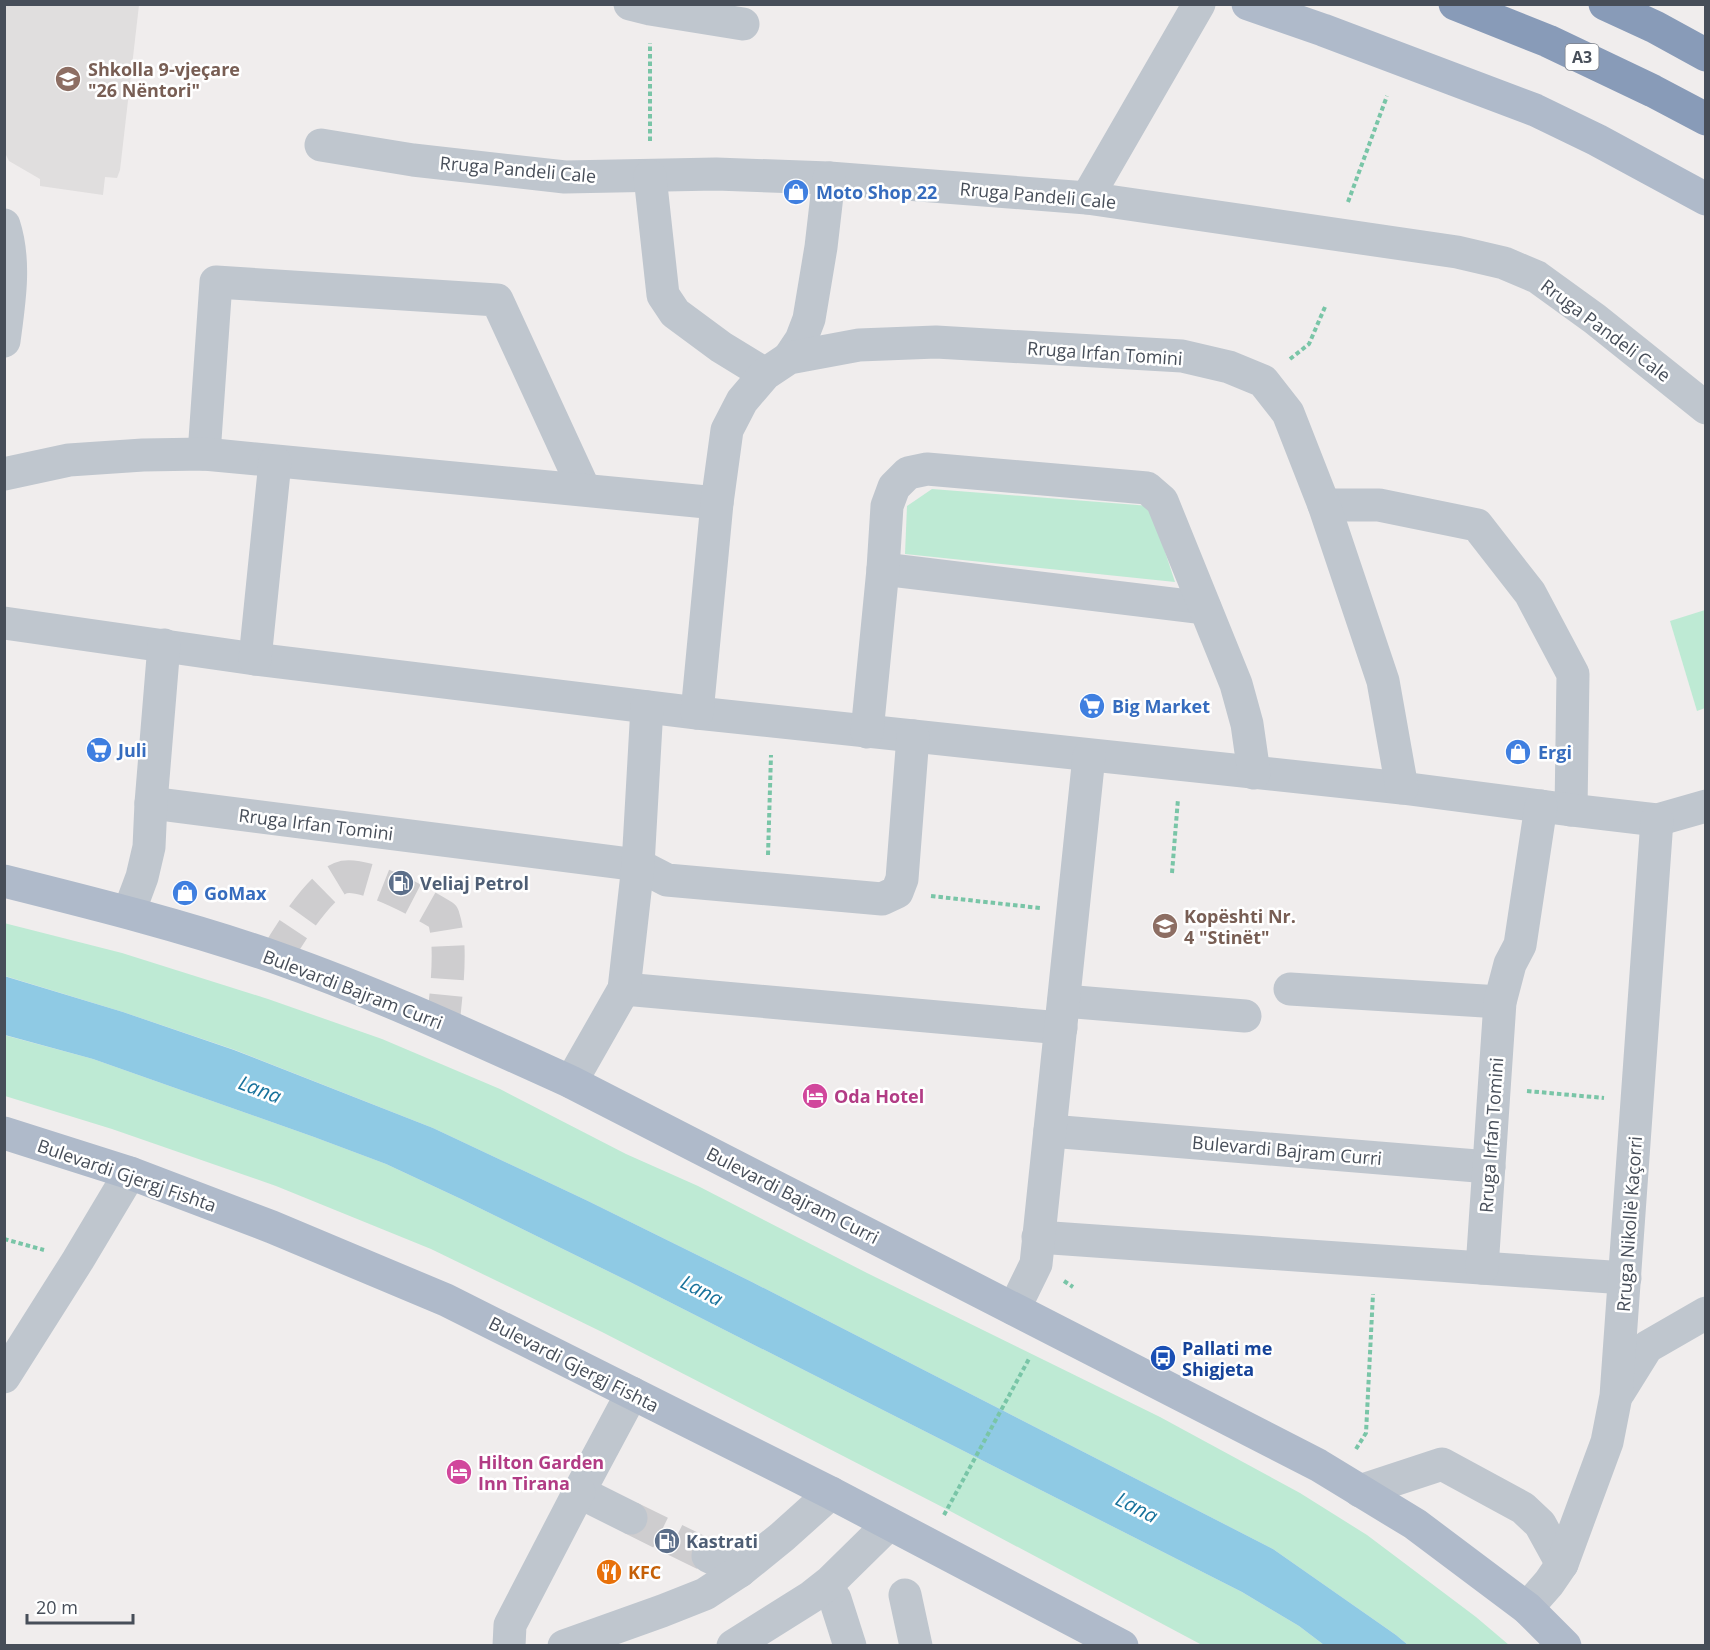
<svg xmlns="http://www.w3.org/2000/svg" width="1710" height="1650" font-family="'Open Sans',sans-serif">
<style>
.education{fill:#e0dede}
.green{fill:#beead4}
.water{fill:#8fcae4}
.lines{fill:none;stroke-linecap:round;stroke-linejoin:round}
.minor-tunnel{stroke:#cecdcf;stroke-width:33;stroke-dasharray:33 16;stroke-linecap:butt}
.path{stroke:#79c5a7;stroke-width:4;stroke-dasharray:4.5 3;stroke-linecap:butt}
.minor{stroke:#bfc6ce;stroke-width:33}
.major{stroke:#afbaca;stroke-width:33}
.highway{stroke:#889bb8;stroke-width:33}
.labels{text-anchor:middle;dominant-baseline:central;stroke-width:5;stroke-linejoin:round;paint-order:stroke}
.shield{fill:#fff;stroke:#7e838b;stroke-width:1.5}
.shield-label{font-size:16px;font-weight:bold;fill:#474e59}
.education-label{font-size:18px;font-weight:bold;fill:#785e54;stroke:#fff;text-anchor:start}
.street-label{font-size:18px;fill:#474e59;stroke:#fff}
.shop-label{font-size:18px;font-weight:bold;fill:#366cbe;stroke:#fff;text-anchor:start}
.service-label{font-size:18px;font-weight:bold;fill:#4e5e75;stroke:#fff;text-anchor:start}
.hotel-label{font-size:18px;font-weight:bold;fill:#b23c85;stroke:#fff;text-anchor:start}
.transit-label{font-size:18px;font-weight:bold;fill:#164399;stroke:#fff;text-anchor:start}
.food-label{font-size:18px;font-weight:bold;fill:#c56008;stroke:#fff;text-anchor:start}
.water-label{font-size:20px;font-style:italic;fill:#18729b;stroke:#fff}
</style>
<rect width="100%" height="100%" fill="#f0eded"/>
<!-- education -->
<polygon class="education" points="4,5 139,5 120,170 117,178 105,177 103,195 40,186 40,179 9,161 5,153"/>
<!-- green -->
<g class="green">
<polygon points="932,489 1150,506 1175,582 905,554 907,506"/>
<polygon points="1705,610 1705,708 1697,711 1670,621"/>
<polygon points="4,923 122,953 268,999 382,1039 500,1089 626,1154 698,1186 867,1273 1160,1417 1300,1493 1367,1535 1476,1617 1509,1645 1408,1645 1396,1635 1273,1549 752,1282 588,1201 433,1128 235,1050 123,1012 5,976"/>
<polygon points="4,1035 93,1059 314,1137 386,1164 461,1199 630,1282 1242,1592 1299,1626 1324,1645 1202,1645 950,1511 602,1332 431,1249 276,1186 112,1129 5,1096"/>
</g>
<!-- water -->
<polygon class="water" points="4,976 123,1012 234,1050 433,1128 588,1201 752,1282 1273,1549 1396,1635 1408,1645 1324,1645 1299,1626 1242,1592 630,1282 461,1199 386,1164 314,1137 93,1059 5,1035"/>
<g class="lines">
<!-- minor-tunnel -->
<g class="minor-tunnel">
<path d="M276,957C287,938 321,882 344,877C368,873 422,903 443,916C453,946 446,992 443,1025"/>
<polyline points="631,1518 708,1556"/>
</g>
<!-- path -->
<g class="path">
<polyline points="650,141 650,43"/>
<polyline points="1348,202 1387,96"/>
<polyline points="1290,359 1309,344 1325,307"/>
<polyline points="768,855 771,755"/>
<polyline points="1172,873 1178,799"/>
<polyline points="931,896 1040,908"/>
<polyline points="1527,1091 1604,1098"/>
<polyline points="4,1239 44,1250"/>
<polyline points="1064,1281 1073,1287"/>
<polyline points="1356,1449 1366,1433 1373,1294"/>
<polyline points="944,1515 1030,1357"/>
</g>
<!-- minor -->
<g class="minor">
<polyline points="630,4 650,9 743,24"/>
<polyline points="321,145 413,160 565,177 716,174 829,178 1087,198 1457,252 1504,263 1537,277 1595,319 1706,408"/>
<polyline points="650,176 663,295 675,313 721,347 765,374"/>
<polyline points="1087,198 1199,4"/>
<path d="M4,225C16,262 9,303 4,341"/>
<polyline points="789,358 801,340 809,319 821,247 829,178"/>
<polyline points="204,454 216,282 497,300 584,489"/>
<polyline points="4,474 69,460 143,455 204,454 717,503"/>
<polyline points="1324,505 1379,505 1477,525 1530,593 1573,674 1571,810"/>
<polyline points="883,569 1205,608"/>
<polyline points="4,623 255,659 697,713 1402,788 1571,810 1657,820 1706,806"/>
<polyline points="255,659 275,462"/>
<polyline points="697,713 717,503 727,430 742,401 765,374 789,358 859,345 936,342 1182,356 1229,367 1263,381 1288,413 1324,505 1383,681 1402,788"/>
<polyline points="867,732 883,569 887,506 894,487 908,473 927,469 1147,488 1162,501 1236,684 1247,724 1254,773"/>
<polyline points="151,803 638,865 667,880 882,899 897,892 902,879 913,736"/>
<polyline points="129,912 142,877 149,847 151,803 164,645"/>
<polyline points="624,989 1061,1028"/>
<polyline points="1290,989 1500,1002"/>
<polyline points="1064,1001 1245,1016"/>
<polyline points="571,1082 624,989 638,865 647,707"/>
<polyline points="1050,1131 1489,1167"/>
<polyline points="1038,1237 1625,1278"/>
<polyline points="1482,1268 1500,1002 1510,964 1520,945 1541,806"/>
<polyline points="1014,1309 1036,1264 1089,756"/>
<polyline points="4,1377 78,1260 130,1173"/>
<polyline points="1619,1392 1647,1347 1706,1313"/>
<polyline points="1360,1491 1442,1464 1523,1508 1540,1524 1562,1564"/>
<polyline points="631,1518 579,1492 632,1393"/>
<polyline points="708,1556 740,1571 782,1537 831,1493"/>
<polyline points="905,1595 916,1646"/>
<polyline points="835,1599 850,1646"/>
<polyline points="1527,1608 1549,1583 1562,1564 1607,1442 1616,1396 1657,820"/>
<polyline points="509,1646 510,1625 579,1492"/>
<polyline points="564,1646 662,1611 705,1594 740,1571"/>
<polyline points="733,1646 811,1597 830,1582 889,1524"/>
</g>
<!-- major -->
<g class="major">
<polyline points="1248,4 1323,30 1535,110 1597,140 1706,199"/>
<path d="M4,881C96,904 188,927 277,958C377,993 474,1038 571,1082L1318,1465L1415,1524L1527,1608L1565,1646"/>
<polyline points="4,1133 130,1173 272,1227 446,1300 831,1493 1122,1646"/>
</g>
<!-- highway -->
<g class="highway">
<polyline points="1455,4 1548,41 1653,91 1706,119"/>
<polyline points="1605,4 1655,27 1706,55"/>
</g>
</g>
<!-- icons -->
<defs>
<g id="school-disc" transform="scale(1.35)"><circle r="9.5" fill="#8d6e63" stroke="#fff"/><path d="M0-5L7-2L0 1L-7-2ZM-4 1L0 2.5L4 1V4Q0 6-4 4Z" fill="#fff"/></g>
<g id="shop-disc" transform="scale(1.35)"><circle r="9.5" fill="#3f7fe0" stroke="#fff"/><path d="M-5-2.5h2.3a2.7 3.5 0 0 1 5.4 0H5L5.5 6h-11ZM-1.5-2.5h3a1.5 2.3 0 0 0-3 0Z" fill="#fff"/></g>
<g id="supermarket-disc" transform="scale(1.35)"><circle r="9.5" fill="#3f7fe0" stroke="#fff"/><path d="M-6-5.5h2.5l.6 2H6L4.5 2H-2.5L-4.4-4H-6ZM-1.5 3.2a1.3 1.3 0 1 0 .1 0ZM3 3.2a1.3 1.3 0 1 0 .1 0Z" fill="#fff"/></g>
<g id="fuel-disc" transform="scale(1.35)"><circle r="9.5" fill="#5c6f8a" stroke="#fff"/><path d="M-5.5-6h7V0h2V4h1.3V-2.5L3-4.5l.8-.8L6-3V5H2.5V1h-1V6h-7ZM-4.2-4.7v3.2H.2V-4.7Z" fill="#fff"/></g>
<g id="hotel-disc" transform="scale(1.35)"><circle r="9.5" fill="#d1479c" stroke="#fff"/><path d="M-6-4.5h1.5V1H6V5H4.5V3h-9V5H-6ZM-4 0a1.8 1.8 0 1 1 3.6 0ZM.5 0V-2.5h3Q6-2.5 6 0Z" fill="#fff"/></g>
<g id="bus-disc" transform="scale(1.35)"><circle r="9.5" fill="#1a4fb4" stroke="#fff"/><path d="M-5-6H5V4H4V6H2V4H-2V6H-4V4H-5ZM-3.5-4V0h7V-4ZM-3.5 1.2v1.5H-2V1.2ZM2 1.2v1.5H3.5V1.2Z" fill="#fff"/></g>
<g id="restaurant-disc" transform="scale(1.35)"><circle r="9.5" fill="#e8710a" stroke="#fff"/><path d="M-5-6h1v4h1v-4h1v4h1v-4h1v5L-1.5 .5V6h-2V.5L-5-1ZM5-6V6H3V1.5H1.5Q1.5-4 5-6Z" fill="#fff"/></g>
</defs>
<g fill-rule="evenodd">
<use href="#school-disc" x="68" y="79"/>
<use href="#shop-disc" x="796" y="192"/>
<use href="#supermarket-disc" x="1092" y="706"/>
<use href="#supermarket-disc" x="99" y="750"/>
<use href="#shop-disc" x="1518" y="752"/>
<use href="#fuel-disc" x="401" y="883"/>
<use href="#shop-disc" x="185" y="893"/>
<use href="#school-disc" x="1165" y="926"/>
<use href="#hotel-disc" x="815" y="1096"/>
<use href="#bus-disc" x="1163" y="1358"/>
<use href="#hotel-disc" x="459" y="1472"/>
<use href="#fuel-disc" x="667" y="1541"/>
<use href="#restaurant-disc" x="609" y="1572"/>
</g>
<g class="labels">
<!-- shield labels -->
<rect class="shield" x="1565.5" y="44" width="33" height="26" rx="4.5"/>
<g class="shield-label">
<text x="1582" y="57">A3</text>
</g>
<!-- education labels -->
<g class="education-label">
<text x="88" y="69">Shkolla 9-vjeçare<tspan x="88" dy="21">"26 Nëntori"</tspan></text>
<text x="1184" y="916">Kopështi Nr.<tspan x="1184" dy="21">4 "Stinët"</tspan></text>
</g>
<!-- street labels -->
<g class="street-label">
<text transform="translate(518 169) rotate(5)">Rruga Pandeli Cale</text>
<text transform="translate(1038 195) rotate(5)">Rruga Pandeli Cale</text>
<text transform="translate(1606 330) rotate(37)">Rruga Pandeli Cale</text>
<text transform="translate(1105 353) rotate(4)">Rruga Irfan Tomini</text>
<text transform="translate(316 824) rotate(7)">Rruga Irfan Tomini</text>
<text transform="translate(353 989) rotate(21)">Bulevardi Bajram Curri</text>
<text transform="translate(1491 1135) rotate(-86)">Rruga Irfan Tomini</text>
<text transform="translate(1287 1150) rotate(5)">Bulevardi Bajram Curri</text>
<text transform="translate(127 1175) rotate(19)">Bulevardi Gjergj Fishta</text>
<text transform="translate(793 1195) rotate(27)">Bulevardi Bajram Curri</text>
<text transform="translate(1629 1224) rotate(-86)">Rruga Nikollë Kaçorri</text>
<text transform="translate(574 1364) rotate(27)">Bulevardi Gjergj Fishta</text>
</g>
<!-- shop labels -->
<g class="shop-label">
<text x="816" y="192">Moto Shop 22</text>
<text x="1112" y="706">Big Market</text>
<text x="118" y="750">Juli</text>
<text x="1538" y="752">Ergi</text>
<text x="204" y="893">GoMax</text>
</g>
<!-- service labels -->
<g class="service-label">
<text x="420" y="883">Veliaj Petrol</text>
<text x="686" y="1541">Kastrati</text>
</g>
<!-- hotel labels -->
<g class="hotel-label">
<text x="834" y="1096">Oda Hotel</text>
<text x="478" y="1462">Hilton Garden<tspan x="478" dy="21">Inn Tirana</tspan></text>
</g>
<!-- transit labels -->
<g class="transit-label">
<text x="1182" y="1348">Pallati me<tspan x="1182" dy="21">Shigjeta</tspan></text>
</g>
<!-- food labels -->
<g class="food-label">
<text x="628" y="1572">KFC</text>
</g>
<!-- water labels -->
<g class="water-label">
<text transform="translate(260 1089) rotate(21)">Lana</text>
<text transform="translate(702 1290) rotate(27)">Lana</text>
<text transform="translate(1137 1507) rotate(27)">Lana</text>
</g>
</g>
<!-- border -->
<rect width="1710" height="1650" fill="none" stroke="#474e59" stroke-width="12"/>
<!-- scale -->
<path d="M27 1614v9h106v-9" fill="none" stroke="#474e59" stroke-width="3"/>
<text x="36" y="1614" font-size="18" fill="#474e59" stroke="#ffffff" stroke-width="4.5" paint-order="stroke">20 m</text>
</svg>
